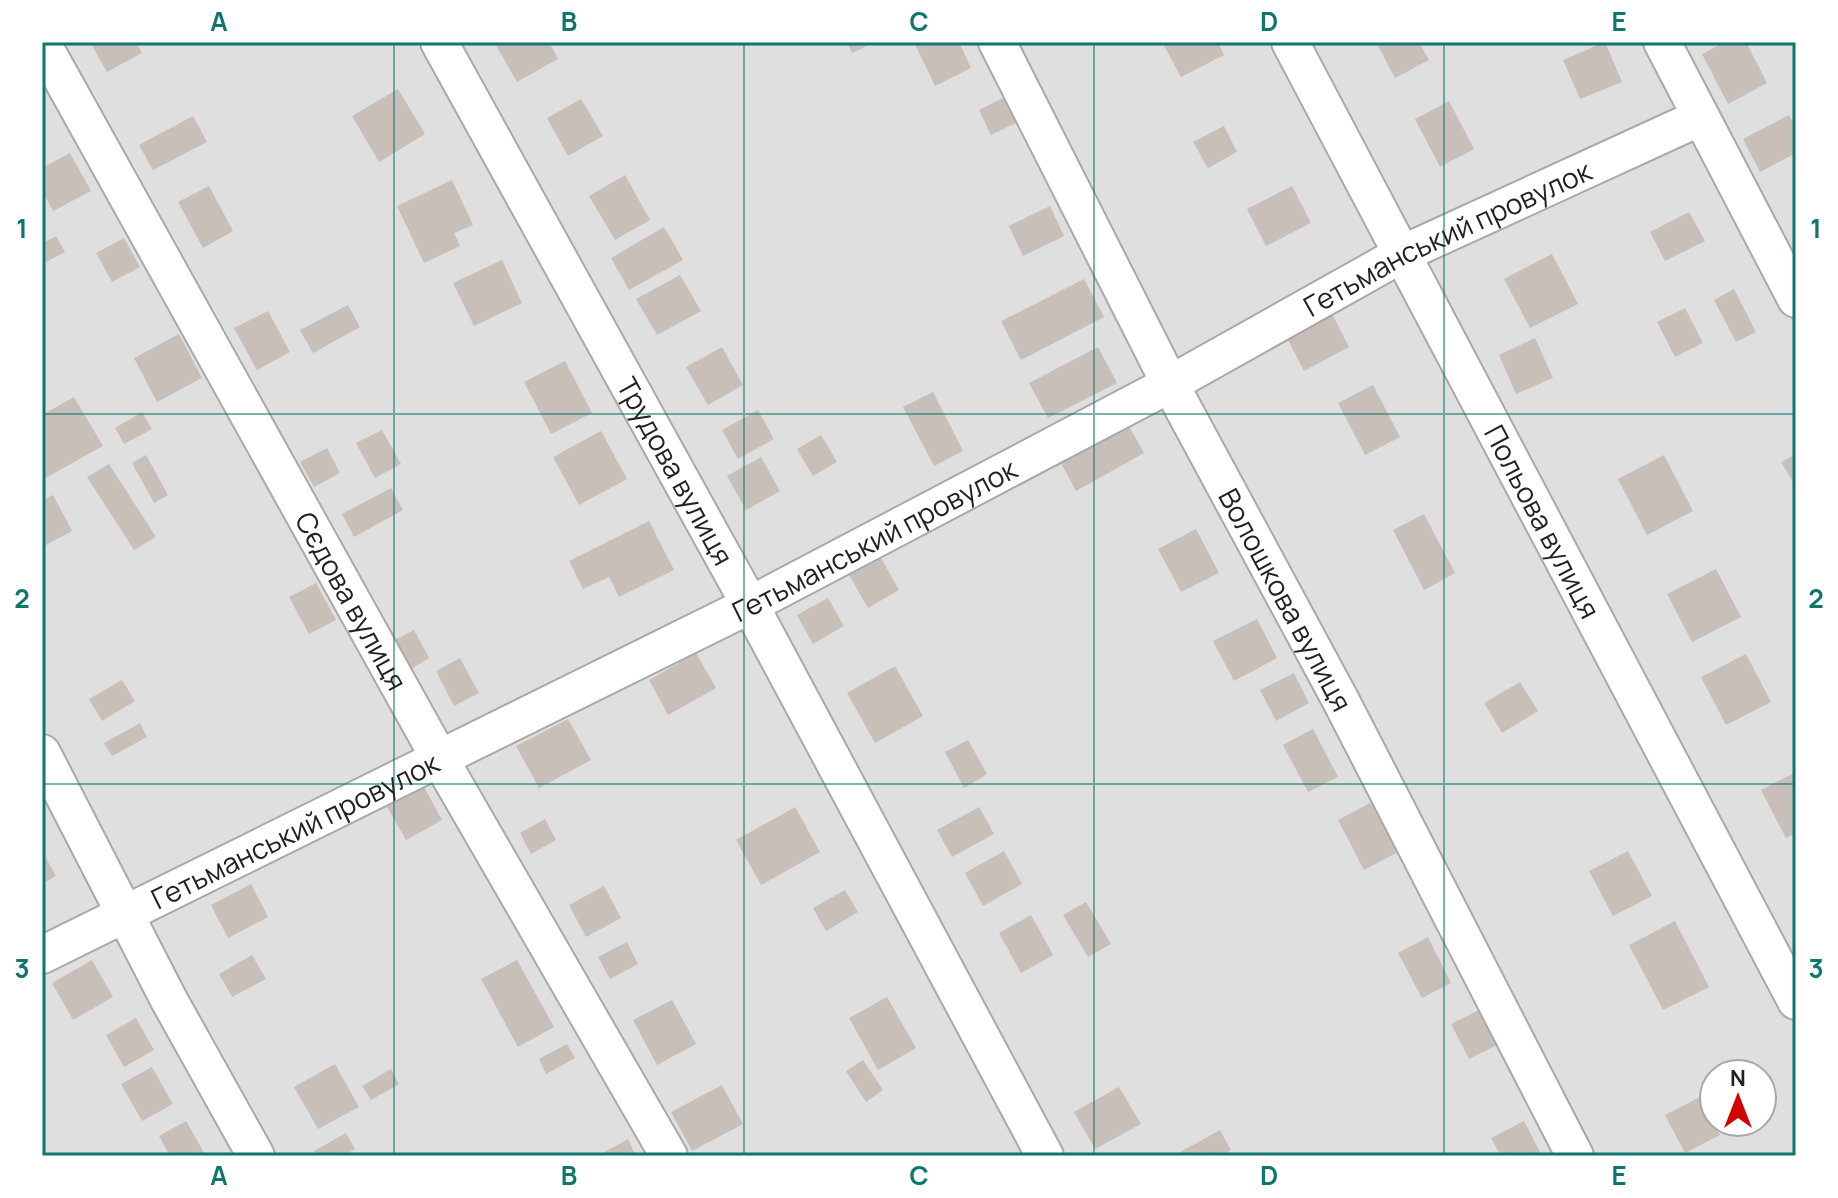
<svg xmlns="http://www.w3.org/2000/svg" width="1838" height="1198" font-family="Manrope,sans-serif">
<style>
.residential{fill:#e0dfdf;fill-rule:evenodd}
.building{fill:#c7bfb8}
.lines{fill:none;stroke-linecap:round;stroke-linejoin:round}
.minor-casing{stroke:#a9a9a9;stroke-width:40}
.minor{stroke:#fff;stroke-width:36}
.grid{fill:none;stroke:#0f766e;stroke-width:2;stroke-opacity:0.55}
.labels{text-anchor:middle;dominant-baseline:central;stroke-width:6;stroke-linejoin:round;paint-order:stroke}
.street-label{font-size:28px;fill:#222;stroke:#fff}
.neatline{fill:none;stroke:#0f766e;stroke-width:3}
.grid-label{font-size:26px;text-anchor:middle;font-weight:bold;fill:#0f766e}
</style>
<rect width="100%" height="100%" fill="#f2efe9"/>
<!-- residential -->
<path class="residential" d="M42,42H1796V1156H42ZM1714,1074H1762V1122H1714Z"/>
<!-- building -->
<g class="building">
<polygon points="90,42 136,42 142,53 107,72"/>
<polygon points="494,42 549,42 558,59 517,82"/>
<polygon points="847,42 875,42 852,53"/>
<polygon points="914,42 959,42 971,68 935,86"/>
<polygon points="1162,42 1218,42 1224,55 1181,77"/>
<polygon points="1376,42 1419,42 1429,60 1395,78"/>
<polygon points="1605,42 1622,82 1580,99 1563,60"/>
<polygon points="1725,42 1746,42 1767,83 1728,104 1702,54"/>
<polygon points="398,89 425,134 379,162 352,116"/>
<polygon points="1003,98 1016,123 991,135 979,110"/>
<polygon points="581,99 603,136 568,156 547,118"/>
<polygon points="1449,101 1474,149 1440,167 1415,119"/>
<polygon points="1789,115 1796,128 1796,153 1760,172 1743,139"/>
<polygon points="193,116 207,142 153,170 139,145"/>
<polygon points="1224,126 1237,152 1208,168 1193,142"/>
<polygon points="70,153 91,191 53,211 42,190 42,168"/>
<polygon points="625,175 650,220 615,240 589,196"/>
<polygon points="452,180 473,225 454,233 460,246 424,263 397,206"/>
<polygon points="209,186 233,231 203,248 178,202"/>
<polygon points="1292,186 1311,223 1266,246 1247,209"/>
<polygon points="1050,206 1064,236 1023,256 1009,226"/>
<polygon points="1689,212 1705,241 1665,261 1650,232"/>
<polygon points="664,227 683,260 629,290 611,258"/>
<polygon points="56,236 65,252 42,264 42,244"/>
<polygon points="124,238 140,267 112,282 96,253"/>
<polygon points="1552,254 1578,304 1530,328 1504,279"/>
<polygon points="502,260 522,303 474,326 453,283"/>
<polygon points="680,275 701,311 657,335 636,299"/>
<polygon points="1084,279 1104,317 1021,360 1001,321"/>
<polygon points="1734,289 1756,332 1736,342 1714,300"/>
<polygon points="348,305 360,327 313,353 300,330"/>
<polygon points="1685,308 1703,343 1675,357 1657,322"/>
<polygon points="268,311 290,352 257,370 234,328"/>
<polygon points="1332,314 1349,347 1304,371 1287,338"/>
<polygon points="179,334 202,378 157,402 134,358"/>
<polygon points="1535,338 1553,378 1516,394 1499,355"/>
<polygon points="722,347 743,385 708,405 686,367"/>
<polygon points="1098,347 1117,383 1048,418 1029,383"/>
<polygon points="565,361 592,413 551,434 524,382"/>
<polygon points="1373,385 1400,437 1365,455 1338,403"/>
<polygon points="933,392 963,451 934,466 903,407"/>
<polygon points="74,397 103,446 42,480 42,415"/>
<polygon points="758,410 774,439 738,459 722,430"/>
<polygon points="142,412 152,429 124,444 115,428"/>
<polygon points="1122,414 1144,453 1076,491 1055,452"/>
<polygon points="382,430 401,464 375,478 356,443"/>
<polygon points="601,431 627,479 579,505 553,457"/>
<polygon points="821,435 837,462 813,476 797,449"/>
<polygon points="327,448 340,473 314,487 300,462"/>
<polygon points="1796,454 1796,487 1781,462"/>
<polygon points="146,455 168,495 154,503 132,463"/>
<polygon points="1664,455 1693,511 1647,535 1618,479"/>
<polygon points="761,457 780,491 746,510 727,476"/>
<polygon points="109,464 156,537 134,550 87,477"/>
<polygon points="391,488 403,510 354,537 342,514"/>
<polygon points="53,495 72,531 42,547 42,501"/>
<polygon points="1424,514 1455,573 1424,590 1393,530"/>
<polygon points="649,521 674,570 619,597 609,577 583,589 569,561"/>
<polygon points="1196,529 1219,573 1181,592 1158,549"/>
<polygon points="881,558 899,590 868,608 849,575"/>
<polygon points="1716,569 1741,617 1692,642 1667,594"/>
<polygon points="316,583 336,620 309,634 289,597"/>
<polygon points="828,598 844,626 813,644 797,615"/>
<polygon points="1257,619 1277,658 1234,681 1213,641"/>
<polygon points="414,630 429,658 411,669 395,640"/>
<polygon points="696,653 716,688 668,715 649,680"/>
<polygon points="1746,654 1771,702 1726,725 1701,677"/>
<polygon points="460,658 479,693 454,706 436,671"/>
<polygon points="895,666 923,716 875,743 847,693"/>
<polygon points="1294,673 1309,703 1276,721 1260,690"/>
<polygon points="122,680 135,701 102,721 89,699"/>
<polygon points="1520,682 1538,711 1502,733 1484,703"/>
<polygon points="568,719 591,760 539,788 516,746"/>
<polygon points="140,723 147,737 112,756 104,743"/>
<polygon points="1313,729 1338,777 1308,792 1283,745"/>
<polygon points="968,740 987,774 964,788 945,752"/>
<polygon points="1796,772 1796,833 1786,838 1761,790"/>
<polygon points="424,787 442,820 406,840 387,807"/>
<polygon points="1372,802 1398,852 1364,870 1338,820"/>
<polygon points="795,807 820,852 761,885 736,840"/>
<polygon points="979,807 994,834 952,857 937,830"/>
<polygon points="545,819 556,840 531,854 520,833"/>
<polygon points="42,851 56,876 42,884"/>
<polygon points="1004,851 1022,884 983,906 965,873"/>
<polygon points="1628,851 1652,896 1613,916 1589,871"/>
<polygon points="251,884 268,917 228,938 211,905"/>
<polygon points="604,886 621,918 586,937 569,905"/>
<polygon points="845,890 858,912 826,931 813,908"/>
<polygon points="1086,902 1111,944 1088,957 1063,915"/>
<polygon points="1031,915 1053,955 1021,973 999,933"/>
<polygon points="1675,921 1709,987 1663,1010 1629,945"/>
<polygon points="1428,937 1451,983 1422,998 1398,953"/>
<polygon points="627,942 638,964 610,979 598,957"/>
<polygon points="252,955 266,979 232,997 219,974"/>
<polygon points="92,960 113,997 73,1020 52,983"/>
<polygon points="517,960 554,1027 518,1047 481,979"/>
<polygon points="887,997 916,1048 878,1070 849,1018"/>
<polygon points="672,1000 696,1044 657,1065 633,1020"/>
<polygon points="1479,1010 1497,1045 1469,1059 1451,1024"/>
<polygon points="136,1018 154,1050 124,1067 106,1035"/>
<polygon points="567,1044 575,1058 546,1074 539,1059"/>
<polygon points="863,1060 883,1090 866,1102 846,1071"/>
<polygon points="335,1064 359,1107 318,1129 294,1087"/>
<polygon points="152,1067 173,1104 142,1121 121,1084"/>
<polygon points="391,1069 399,1084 371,1100 362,1086"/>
<polygon points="722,1085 743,1124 692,1151 671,1112"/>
<polygon points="1119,1087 1141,1124 1095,1149 1074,1112"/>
<polygon points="1700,1097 1720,1135 1685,1153 1665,1115"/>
<polygon points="186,1121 206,1156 170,1156 159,1136"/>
<polygon points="1524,1121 1541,1154 1501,1156 1491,1138"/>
<polygon points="1220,1130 1231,1150 1220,1156 1173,1156"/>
<polygon points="346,1133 355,1149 343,1156 316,1156 314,1151"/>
<polygon points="628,1139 636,1156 597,1156"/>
</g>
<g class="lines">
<!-- minor casing -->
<g class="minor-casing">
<g id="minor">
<path id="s1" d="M439,42L750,605L1045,1156"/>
<path id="s2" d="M997,42L1170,384L1341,701L1575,1156"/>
<path id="s3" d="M1290,42L1796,1001"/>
<polyline points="1662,42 1796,299"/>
<path id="s4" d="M42,43L441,761L669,1156"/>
<polyline points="42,753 169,1000 256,1156"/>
<path id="s5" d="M42,955L750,605L1170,384L1402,254L1701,117"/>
</g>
</g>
<!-- minor -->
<use href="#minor" class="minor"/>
</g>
<!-- grid -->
<path class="grid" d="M394,42V1156M744,42V1156M1094,42V1156M1444,42V1156M42,414H1796M42,784H1796"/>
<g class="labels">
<!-- street labels -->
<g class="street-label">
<text stroke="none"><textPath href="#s5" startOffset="1578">Гетьманський провулок</textPath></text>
<text stroke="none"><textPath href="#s1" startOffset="490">Трудова вулиця</textPath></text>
<text stroke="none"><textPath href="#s3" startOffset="542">Польова вулиця</textPath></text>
<text stroke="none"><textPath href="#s5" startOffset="930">Гетьманський провулок</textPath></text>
<text stroke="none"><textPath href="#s2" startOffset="628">Волошкова вулиця</textPath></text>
<text stroke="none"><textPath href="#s4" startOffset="638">Сєдова вулиця</textPath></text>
<text stroke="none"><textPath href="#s5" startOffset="282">Гетьманський провулок</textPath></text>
</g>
</g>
<!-- border -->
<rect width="1838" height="1198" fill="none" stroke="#ffffff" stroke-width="88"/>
<!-- north arrow -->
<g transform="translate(1738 1098)"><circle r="38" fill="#ffffff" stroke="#a7a7a7" stroke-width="2"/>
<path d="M0-6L14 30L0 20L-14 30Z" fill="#d40000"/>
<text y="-12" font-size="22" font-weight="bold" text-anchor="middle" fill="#222222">N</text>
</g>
<rect x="44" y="44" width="1750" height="1110" class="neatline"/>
<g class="grid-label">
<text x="219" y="31">A</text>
<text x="569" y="31">B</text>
<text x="919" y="31">C</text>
<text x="1269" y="31">D</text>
<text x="1619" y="31">E</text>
<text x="22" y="238">1</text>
<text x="1816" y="238">1</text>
<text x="22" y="608">2</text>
<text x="1816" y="608">2</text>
<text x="22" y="978">3</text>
<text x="1816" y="978">3</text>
<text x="219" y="1185">A</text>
<text x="569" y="1185">B</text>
<text x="919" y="1185">C</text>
<text x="1269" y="1185">D</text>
<text x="1619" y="1185">E</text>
</g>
</svg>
